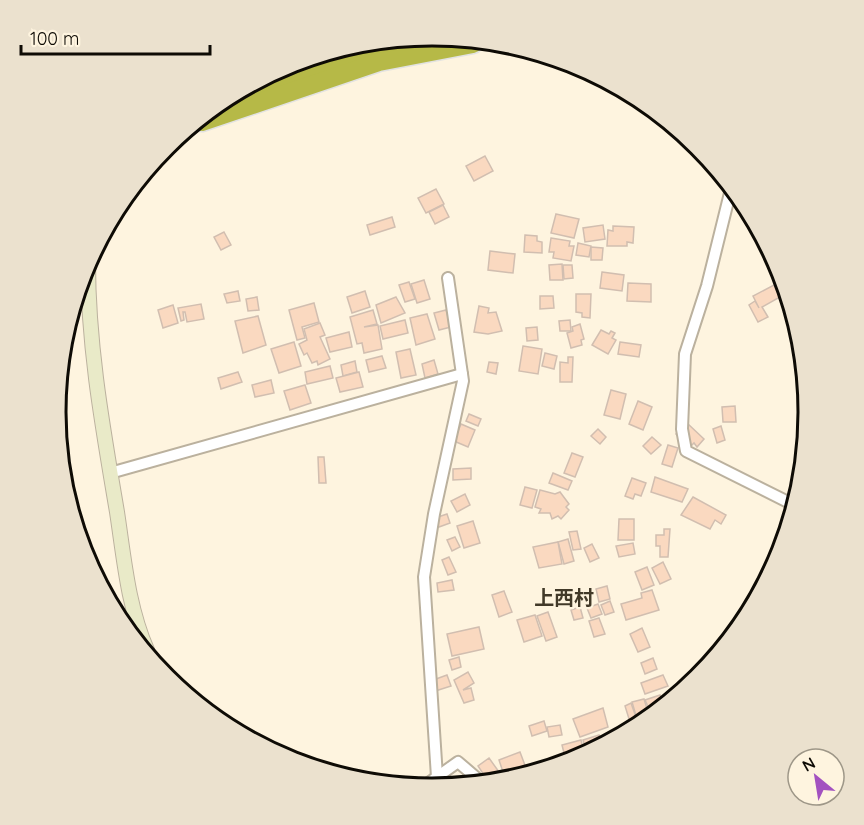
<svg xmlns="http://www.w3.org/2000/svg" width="864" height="825" font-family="Quicksand,'Noto Sans SC',sans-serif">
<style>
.building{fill:#fad9c0;stroke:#d1beb0;stroke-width:1.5}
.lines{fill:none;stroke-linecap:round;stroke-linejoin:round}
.street-casing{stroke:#bbb19e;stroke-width:14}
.secondary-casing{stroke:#bbb19e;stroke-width:16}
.highway-casing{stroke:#e2e2e1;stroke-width:21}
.street{stroke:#fff;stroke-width:10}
.secondary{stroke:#e9eac8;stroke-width:14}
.highway{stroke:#b6b947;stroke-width:18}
.labels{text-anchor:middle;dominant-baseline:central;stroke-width:4.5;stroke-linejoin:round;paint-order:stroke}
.quarter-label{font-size:20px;font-weight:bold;fill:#413928;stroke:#fef4df}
.rim{fill:none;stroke:#0e0b05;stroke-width:3}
</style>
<rect width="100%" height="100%" fill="#fef4df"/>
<!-- building -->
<g class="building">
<polygon points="485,156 493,171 474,181 466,166"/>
<polygon points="436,189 444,204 426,213 418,198"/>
<polygon points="443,205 449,217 435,224 429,212"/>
<polygon points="556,214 579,219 574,238 551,233"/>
<polygon points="392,217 395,227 370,235 367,225"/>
<polygon points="603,225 605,239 585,242 583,228"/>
<polygon points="613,226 634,227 633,243 627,242 627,246 607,246 608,230 613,231"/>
<polygon points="224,232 231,245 221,250 214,237"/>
<polygon points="525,235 537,236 537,241 542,242 542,253 524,252"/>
<polygon points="551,238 570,241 569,246 574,246 571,261 553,258 554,252 549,252"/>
<polygon points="578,243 591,246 589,257 576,255"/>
<polygon points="591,247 603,248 602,260 591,260"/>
<polygon points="490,251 515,254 513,273 488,270"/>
<polygon points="562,264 563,280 550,280 549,265"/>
<polygon points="563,265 572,265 573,278 564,279"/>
<polygon points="602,272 624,275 622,291 600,288"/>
<polygon points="424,280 430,299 417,303 411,284"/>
<polygon points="409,282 415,299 405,302 399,285"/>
<polygon points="628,283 651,284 651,302 627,301"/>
<polygon points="774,285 780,297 762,307 768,317 758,322 749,305 755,301 759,308 753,296"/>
<polygon points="238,291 240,301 227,303 224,294"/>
<polygon points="365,291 370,307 352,313 347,297"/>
<polygon points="576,294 591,294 590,318 582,317 582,313 576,312"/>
<polygon points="540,296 553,296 554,308 540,309"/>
<polygon points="257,297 259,310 248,311 246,299"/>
<polygon points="396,297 405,313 381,323 376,305"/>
<polygon points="314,303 319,322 302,327 305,338 297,340 289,310"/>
<polygon points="201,304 204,319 187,322 185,312 183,312 184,320 181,321 178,308"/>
<polygon points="173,305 178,323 163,328 158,310"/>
<polygon points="479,306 489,308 488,313 496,312 502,331 488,334 474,332"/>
<polygon points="373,310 377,324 364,327 378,325 382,349 364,353 362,343 357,344 350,317"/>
<polygon points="446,310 451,327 439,330 434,313"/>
<polygon points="427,314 435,339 416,345 410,318"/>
<polygon points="258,316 266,345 243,353 235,321"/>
<polygon points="405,320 408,333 383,339 380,326"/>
<polygon points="570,320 571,331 560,331 559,321"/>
<polygon points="320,323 325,335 320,337 330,359 318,365 317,361 312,363 307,353 304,355 299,344 307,340 304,329"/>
<polygon points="580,324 584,339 581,340 582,345 571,348 567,333 573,331 572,327"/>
<polygon points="537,327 538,340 527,341 526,328"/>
<polygon points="601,330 609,334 611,331 615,333 612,338 616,340 608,354 592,345"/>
<polygon points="349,332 352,347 330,352 326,338"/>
<polygon points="294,342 301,366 279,373 271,349"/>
<polygon points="620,342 641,345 639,357 618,354"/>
<polygon points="523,346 542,349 538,374 519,371"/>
<polygon points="410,349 416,375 401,378 396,352"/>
<polygon points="545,353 557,356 554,369 542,366"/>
<polygon points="382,356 386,368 369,372 366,360"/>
<polygon points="568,357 573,357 572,382 560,382 560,362 568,363"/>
<polygon points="434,360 438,374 425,378 422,364"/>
<polygon points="355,361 357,372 343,376 341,365"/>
<polygon points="489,362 498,363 496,374 487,372"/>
<polygon points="330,366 333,378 307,384 305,372"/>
<polygon points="238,372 242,382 221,389 218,378"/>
<polygon points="359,372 363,387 340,392 336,378"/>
<polygon points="271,380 274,393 255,397 252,385"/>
<polygon points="305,385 311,403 290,410 284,391"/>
<polygon points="611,390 626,394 620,419 604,415"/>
<polygon points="638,401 652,407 643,430 629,424"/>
<polygon points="735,406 736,422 723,422 722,407"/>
<polygon points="469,414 481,419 478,426 466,421"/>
<polygon points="687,423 704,439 697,447 694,443 690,447 676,434"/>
<polygon points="461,424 475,430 468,447 454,441"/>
<polygon points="721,426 725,440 717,443 713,429"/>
<polygon points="598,429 606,437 600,444 591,436"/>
<polygon points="652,437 661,445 651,454 643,446"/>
<polygon points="668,445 678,448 672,467 662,464"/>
<polygon points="572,453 583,457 575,477 564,473"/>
<polygon points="318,457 324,457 326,483 319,483"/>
<polygon points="471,468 471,479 453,480 453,469"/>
<polygon points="553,473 572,481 568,490 549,483"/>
<polygon points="655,477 688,489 682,502 651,492"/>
<polygon points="632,478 646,483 641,496 635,494 633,499 625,496"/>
<polygon points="525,487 537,490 532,508 520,505"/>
<polygon points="540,490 555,494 560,492 569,504 566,507 569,510 561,519 558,516 552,519 550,513 539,513 541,509 535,507"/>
<polygon points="465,494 470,505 457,512 451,501"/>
<polygon points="693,497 726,515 721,524 715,520 710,529 681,515"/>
<polygon points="447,514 450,523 439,527 435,518"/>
<polygon points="619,519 634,519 634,540 618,540"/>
<polygon points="473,521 480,543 464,548 457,526"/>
<polygon points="664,529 670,529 668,557 660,557 660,546 656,546 656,535 664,535"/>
<polygon points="577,531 581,549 573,550 569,532"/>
<polygon points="455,537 460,547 452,551 447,540"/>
<polygon points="568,539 574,561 564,564 558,542"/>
<polygon points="558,542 562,564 539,568 533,547"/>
<polygon points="633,543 635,554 619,557 616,546"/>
<polygon points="592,544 599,558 590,562 584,548"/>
<polygon points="449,557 456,572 448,575 442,560"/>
<polygon points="663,562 671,579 660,584 652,568"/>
<polygon points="647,567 654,585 642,590 635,572"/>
<polygon points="452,580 454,590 438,592 437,583"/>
<polygon points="607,586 610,599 599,602 596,589"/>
<polygon points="652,590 659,610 626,620 621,604 642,598 641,593"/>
<polygon points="504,591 512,612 499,617 492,595"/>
<polygon points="610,601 614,612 605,615 601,605"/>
<polygon points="598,604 602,614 591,618 587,608"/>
<polygon points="580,607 583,618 574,620 571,610"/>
<polygon points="548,612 557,637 546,641 537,616"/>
<polygon points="535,615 542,636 524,642 517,620"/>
<polygon points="599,618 605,634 594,637 589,621"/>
<polygon points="479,627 484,649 452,656 447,634"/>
<polygon points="642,628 650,647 638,652 630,634"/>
<polygon points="459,657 461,667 452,670 449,660"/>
<polygon points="653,658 657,669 645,674 641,663"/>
<polygon points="468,672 474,683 463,690 471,688 474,700 464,703 454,680"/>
<polygon points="447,675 451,686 429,693 425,683"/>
<polygon points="663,675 668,686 645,694 641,683"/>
<polygon points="660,695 663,703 650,711 645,700"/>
<polygon points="644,699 648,712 637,719 632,702"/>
<polygon points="631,703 637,720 630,722 625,706"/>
<polygon points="603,708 608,727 580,737 573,719"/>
<polygon points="544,721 547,731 532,736 529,726"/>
<polygon points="560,725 562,735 549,737 547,727"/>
<polygon points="599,735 601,743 587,752 583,740"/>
<polygon points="581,740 584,752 565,757 562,745"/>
<polygon points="520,752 526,768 504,775 499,760"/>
<polygon points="489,758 499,772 486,778 478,766"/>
</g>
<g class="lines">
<!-- street casing -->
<g class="street-casing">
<g id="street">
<polyline points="730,193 707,286 685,354 682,429 686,451 790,503"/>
<polyline points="110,473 462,374"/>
<polyline points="437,777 424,577 434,514 463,381 448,278"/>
<polyline points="423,787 458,762 479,780"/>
</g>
</g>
<!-- secondary casing -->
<g class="secondary-casing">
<path id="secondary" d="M88,262C88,347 103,429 117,512C124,558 128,607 147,650"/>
</g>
<!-- highway casing -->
<g class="highway-casing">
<g id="highway">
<polyline points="252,89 375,50 437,37"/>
<polyline points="202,122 379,62 473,44"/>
</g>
</g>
<!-- street -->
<use href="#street" class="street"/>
<!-- secondary -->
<use href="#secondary" class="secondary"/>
<!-- highway -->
<use href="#highway" class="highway"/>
</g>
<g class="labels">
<!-- quarter labels -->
<g class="quarter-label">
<text x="564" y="597">上西村</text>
</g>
</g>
<!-- crop -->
<path d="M0 0H864V825H0ZM66 412a366 366 0 1 1 732 0a366 366 0 1 1-732 0Z" fill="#ebe1ce" fill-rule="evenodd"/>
<path class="rim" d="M66 412a366 366 0 1 1 732 0a366 366 0 1 1-732 0Z"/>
<!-- north arrow -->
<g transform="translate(816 777) rotate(330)"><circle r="28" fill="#fef4df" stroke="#9e9788" stroke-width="1.5"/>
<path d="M0-4.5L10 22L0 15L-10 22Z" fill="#a351c0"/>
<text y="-9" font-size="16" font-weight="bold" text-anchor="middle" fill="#0e0b05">N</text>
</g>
<!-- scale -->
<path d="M21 45v9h189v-9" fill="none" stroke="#0e0b05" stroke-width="3"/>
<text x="30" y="45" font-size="18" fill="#0e0b05" stroke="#fef4df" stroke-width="4.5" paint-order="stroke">100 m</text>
</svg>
